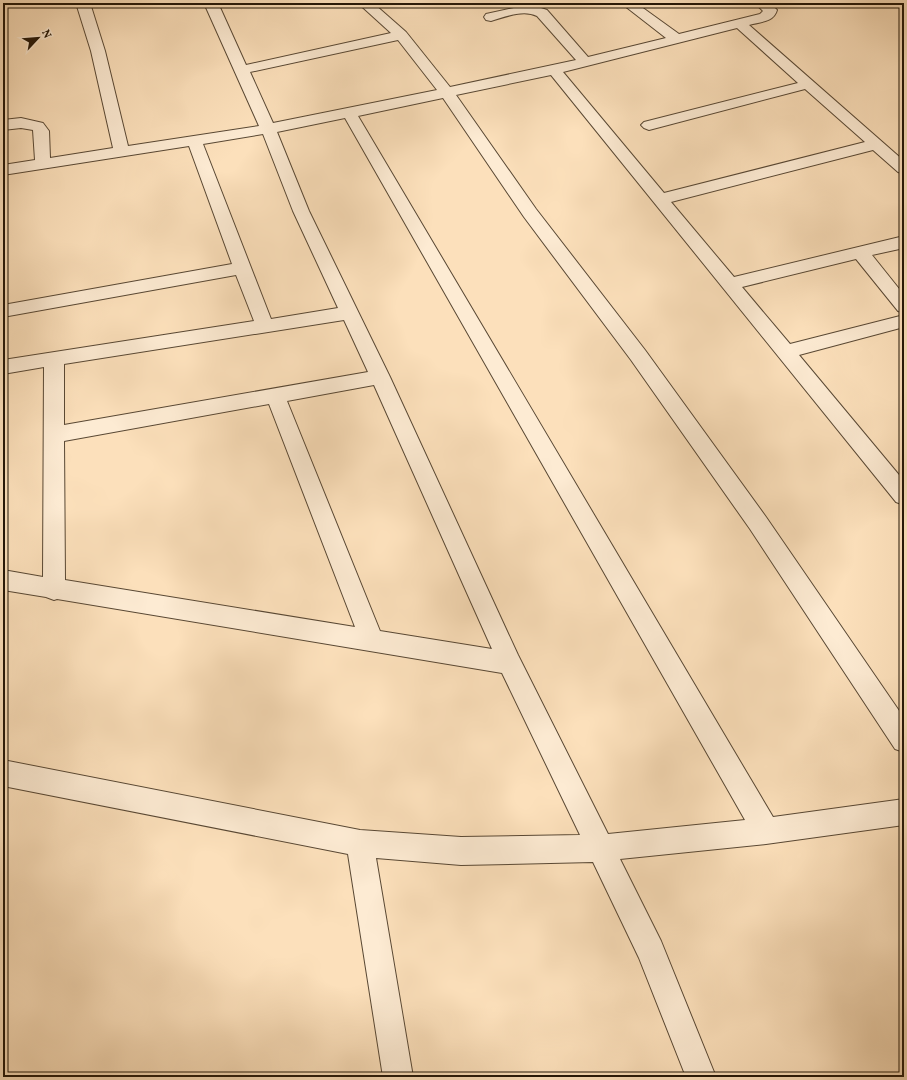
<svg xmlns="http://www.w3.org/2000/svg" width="907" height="1080" font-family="Vollkorn,serif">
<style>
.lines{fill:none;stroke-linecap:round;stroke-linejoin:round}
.minor-casing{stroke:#594834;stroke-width:2}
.minor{fill:#fdebd3;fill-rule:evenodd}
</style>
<rect width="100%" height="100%" fill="#fce0bb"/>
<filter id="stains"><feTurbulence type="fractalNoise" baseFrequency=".005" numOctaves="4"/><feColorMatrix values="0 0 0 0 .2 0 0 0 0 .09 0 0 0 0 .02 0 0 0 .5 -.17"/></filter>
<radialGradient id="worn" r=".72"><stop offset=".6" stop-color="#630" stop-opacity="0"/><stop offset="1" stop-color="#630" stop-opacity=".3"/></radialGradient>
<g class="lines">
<!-- minor casing -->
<g class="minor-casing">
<path id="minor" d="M76,3H90L105,51L128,146L259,126L204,3H218L246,65L391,33L358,3H373L406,32L450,87L576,60L537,16C523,9 505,17 491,21L486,20L484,17L486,14L523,6L541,8L547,10L588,57L666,38L621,3H636L679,34L760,14L763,11L755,3H770L777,10C774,22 760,22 749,25L904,161V174L898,172L873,150L671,202L734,277L904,236V248L872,255L904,295V313L898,311L856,259L742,287L790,344L904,315V327L799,355L904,481V505L896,502L551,75L456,95L536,209L645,350L766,517L904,718V752L895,749L750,529L631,360L524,217L443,98L358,116L773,817L904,799V825L766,844L620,859L661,941L716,1077H686L639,958L593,862L461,865L376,858L413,1077H383L348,854L3,786V760L360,830L461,837L580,835L502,673L57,599L54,600L46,597L3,590V570L43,577L44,367L3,374V360L254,321L236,275L3,317V305L232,264L189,146L3,175V165L35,160L33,130L21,128L3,130V120L21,118L43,123L49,131L50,158L113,148L91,51ZM737,28L798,83L644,122L641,125L644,128L649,130L805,89L865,142L664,193L563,72ZM398,40L437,90L273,123L250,72ZM345,118L745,820L608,834L518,655L390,377L309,211L277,132ZM263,134L293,211L338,308L271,319L203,144ZM344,320L368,372L64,425V364ZM374,385L492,649L380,631L287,401ZM269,404L355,627L65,580L64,441Z"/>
</g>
<!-- minor -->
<use href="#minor" class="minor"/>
</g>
<!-- margin -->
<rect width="907" height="1080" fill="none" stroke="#fce0bb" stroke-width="16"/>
<rect x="4" y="4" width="899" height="1072" fill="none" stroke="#231607" stroke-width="2"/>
<rect x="8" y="8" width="891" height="1064" fill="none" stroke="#231607"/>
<!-- north arrow -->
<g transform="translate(38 38) rotate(64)" stroke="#fdebd3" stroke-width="3" paint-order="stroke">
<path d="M0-3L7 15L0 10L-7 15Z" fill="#231607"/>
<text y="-6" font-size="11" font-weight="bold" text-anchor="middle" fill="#231607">N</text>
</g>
<rect width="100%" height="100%" filter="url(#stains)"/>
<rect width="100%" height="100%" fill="url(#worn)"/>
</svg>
